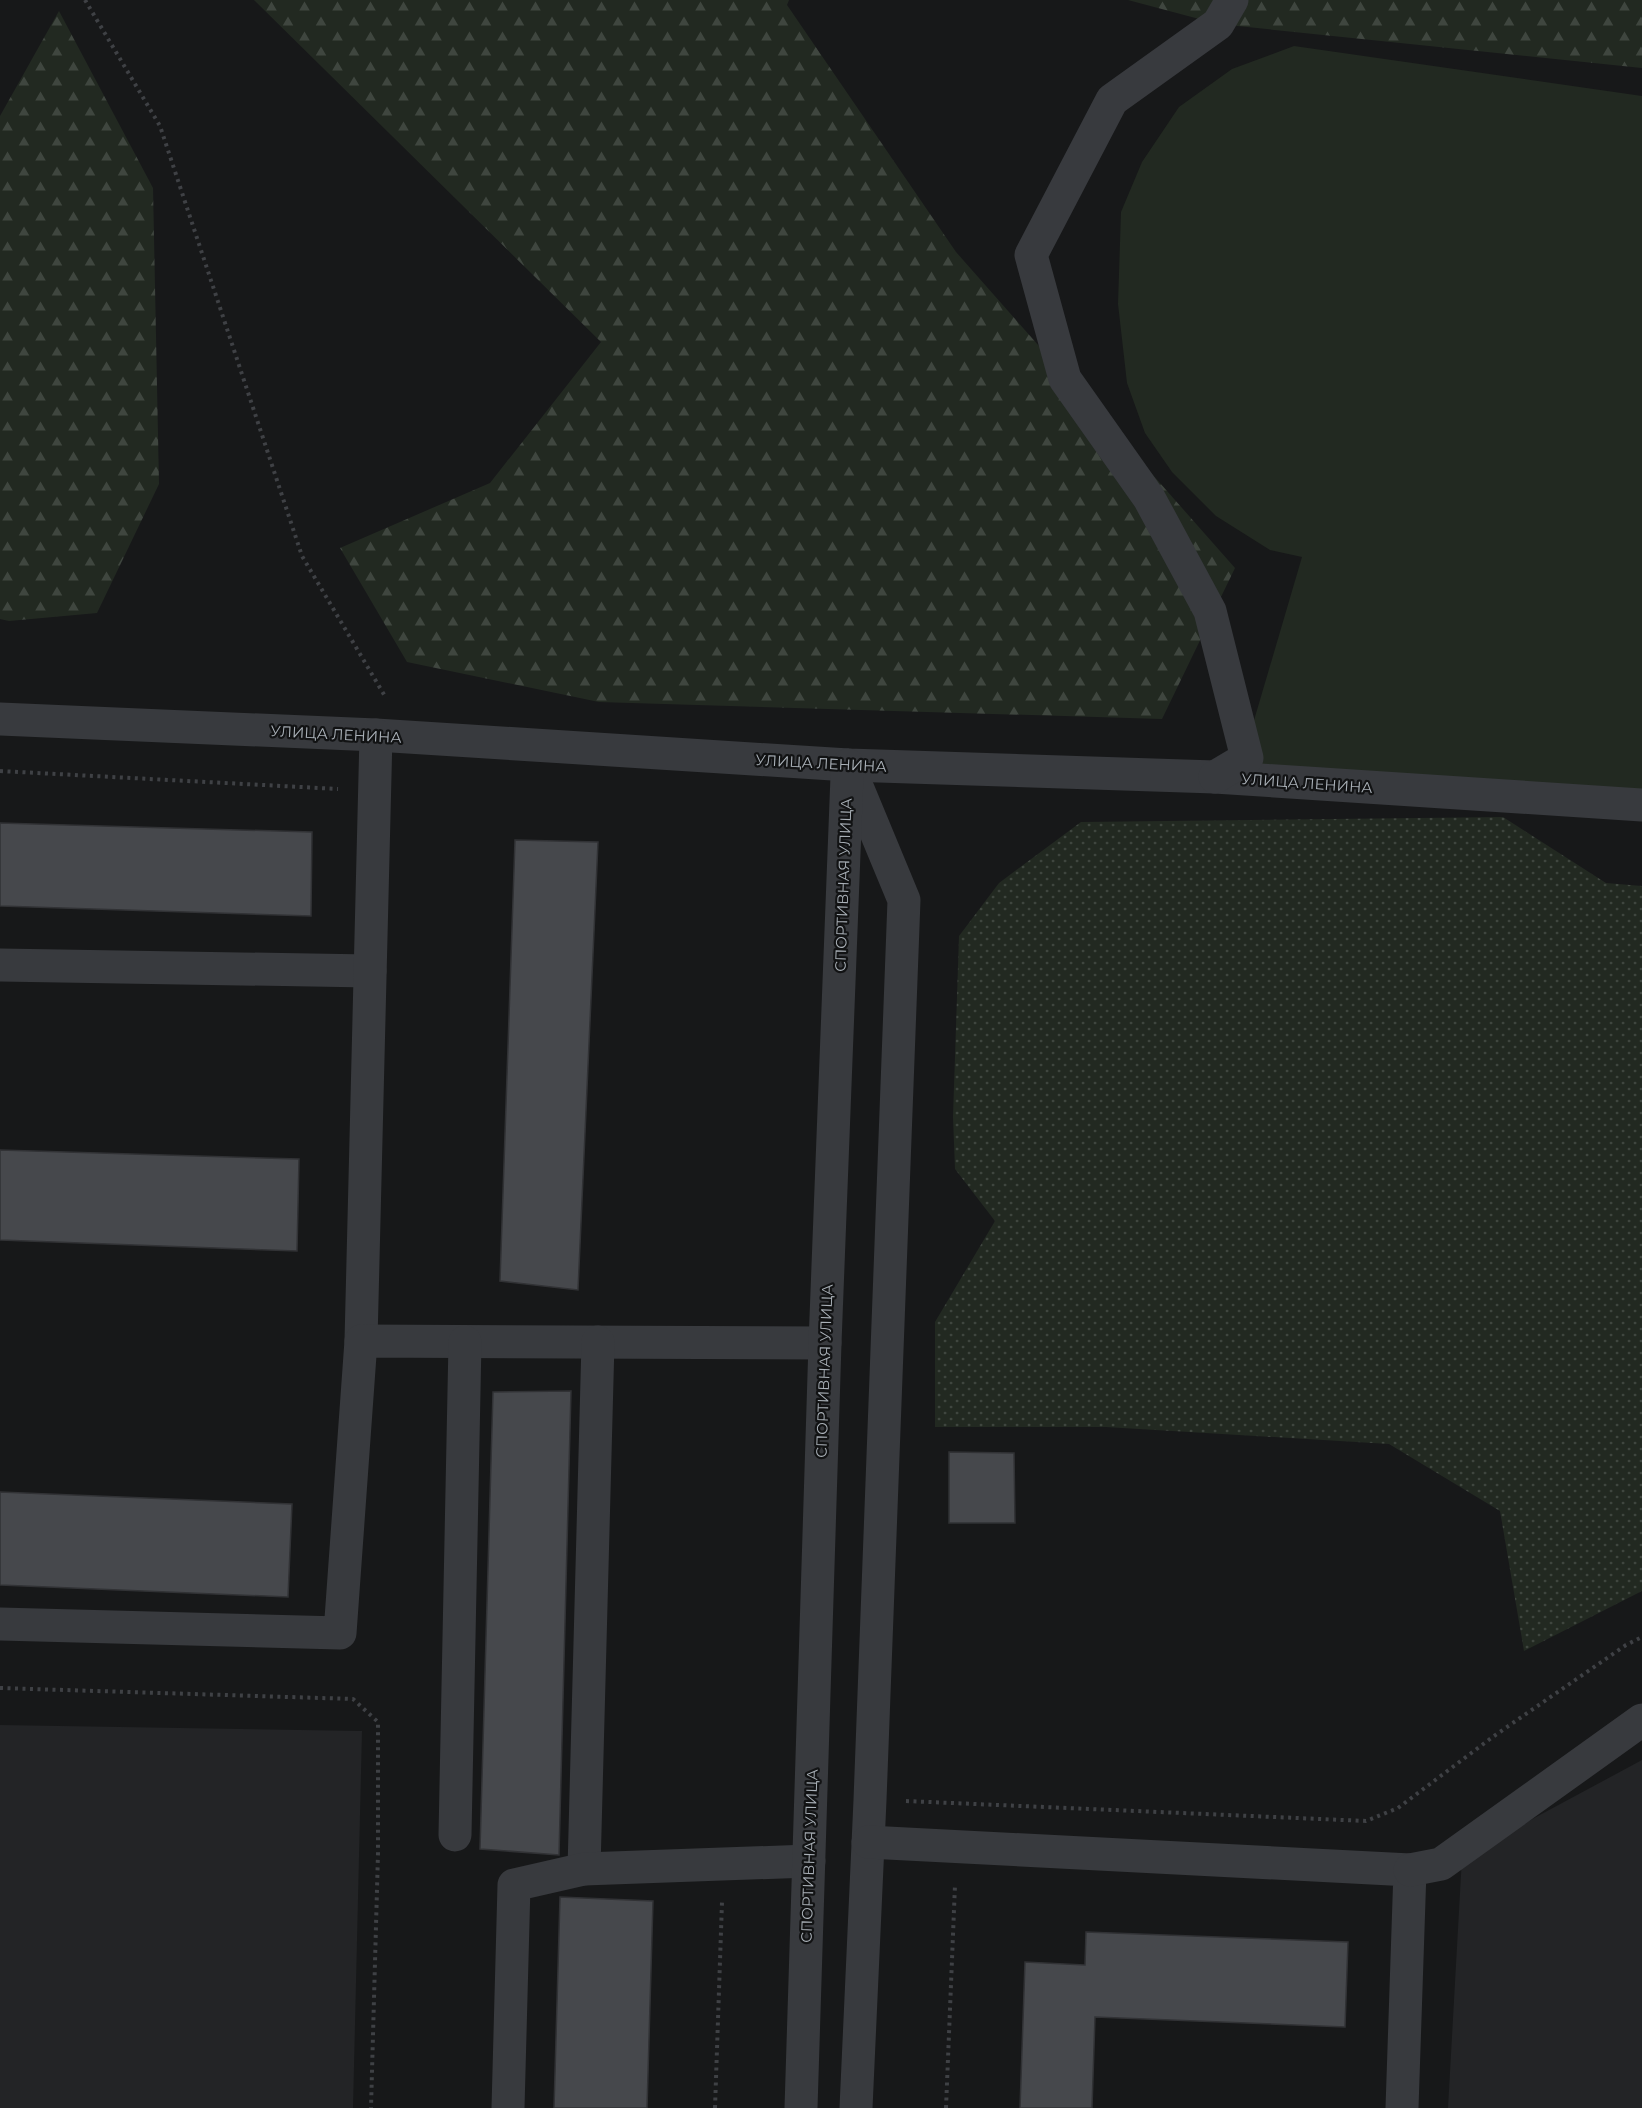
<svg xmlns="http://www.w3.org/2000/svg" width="1642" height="2108" font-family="Montserrat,sans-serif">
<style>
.built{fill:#232426}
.forest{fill:url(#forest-firs)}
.park{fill:url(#park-dots)}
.garden{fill:#222921}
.building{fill:#46484c;stroke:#313235;stroke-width:1.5}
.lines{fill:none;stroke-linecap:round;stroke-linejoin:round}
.path{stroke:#3f4145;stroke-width:4;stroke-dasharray:3 4.5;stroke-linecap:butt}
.minor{stroke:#383a3e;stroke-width:33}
.labels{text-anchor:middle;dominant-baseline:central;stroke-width:4.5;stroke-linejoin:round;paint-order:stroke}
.street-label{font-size:15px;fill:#aab1b8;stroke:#121314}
</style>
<defs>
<pattern id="forest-firs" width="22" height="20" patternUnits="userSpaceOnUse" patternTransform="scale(1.5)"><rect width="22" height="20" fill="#222921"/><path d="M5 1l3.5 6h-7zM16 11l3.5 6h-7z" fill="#3f463f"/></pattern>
<pattern id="park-dots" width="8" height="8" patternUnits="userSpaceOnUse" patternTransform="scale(1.5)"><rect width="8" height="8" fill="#222921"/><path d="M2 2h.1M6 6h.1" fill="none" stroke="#3f463f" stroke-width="1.8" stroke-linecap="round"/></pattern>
</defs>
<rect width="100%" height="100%" fill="#171819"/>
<!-- built -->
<g class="built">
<polygon points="0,1725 362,1731 353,2108 0,2108"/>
<polygon points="1642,1760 1642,2108 1448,2108 1462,1857"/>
</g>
<!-- forest -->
<g class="forest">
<polygon points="254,0 789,0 787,5 956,252 1235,568 1162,719 599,702 407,662 340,548 490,483 601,342"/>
<polygon points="1128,0 1642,0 1642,68 1218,24"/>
<polygon points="59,11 153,188 159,484 97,613 9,621 0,619 0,116"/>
</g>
<!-- park -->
<polygon class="park" points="1503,817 1606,883 1642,886 1642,1591 1524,1651 1500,1511 1389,1444 1106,1427 935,1427 935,1322 995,1221 955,1169 953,1117 959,936 999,883 1081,822"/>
<!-- garden -->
<polygon class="garden" points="1294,46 1642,96 1642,798 1240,768 1302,557 1270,550 1216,516 1172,472 1145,433 1127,383 1118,304 1121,212 1142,162 1179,107 1232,69"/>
<!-- building -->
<g class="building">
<polygon points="0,823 312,832 311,916 0,906"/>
<polygon points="515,840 598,842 578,1290 500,1281"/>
<polygon points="0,1150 299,1159 297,1251 0,1240"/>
<polygon points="571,1391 559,1855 480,1849 493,1392"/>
<polygon points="949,1452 1014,1453 1015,1523 949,1523"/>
<polygon points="0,1492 292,1504 288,1597 0,1585"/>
<polygon points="560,1897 653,1901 647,2108 554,2108"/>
<polygon points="1086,1932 1348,1942 1345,2027 1095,2017 1092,2108 1020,2108 1025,1962 1085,1965"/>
</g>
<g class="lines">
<!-- path -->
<g class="path">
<polyline points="85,0 160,126 302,556 386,698"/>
<polyline points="0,771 338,789"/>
<polyline points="0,1688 353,1699 378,1722 378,1853 371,2108"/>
<polyline points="906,1801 1366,1821 1398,1808 1494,1736 1626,1645 1642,1637"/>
<polyline points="715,2108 722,1902"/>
<polyline points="946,2108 955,1885"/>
</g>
<!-- minor -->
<g class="minor">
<polyline points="0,719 376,735 848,765 1215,777 1642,805"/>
<polyline points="848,765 904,900 870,1800 856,2108"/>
<polyline points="1215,777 1247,758 1210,611 1149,498 1065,379 1031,255 1112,100 1218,24 1232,0"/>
<polyline points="0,965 370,971"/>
<polyline points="361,1341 376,735"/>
<polyline points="0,1624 340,1633 361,1341 825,1343"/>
<polyline points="455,1835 465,1342"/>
<polyline points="868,1842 1410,1870 1402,2108"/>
<polyline points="584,1869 598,1342"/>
<polyline points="1410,1870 1441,1864 1642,1720"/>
<polyline points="508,2108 514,1885 584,1869 809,1861"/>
<polyline points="801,2108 825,1343 847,776"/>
</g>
</g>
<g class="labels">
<!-- street labels -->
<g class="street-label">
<text transform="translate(336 734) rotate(3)">УЛИЦА ЛЕНИНА</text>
<text transform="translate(821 763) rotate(3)">УЛИЦА ЛЕНИНА</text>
<text transform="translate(1307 783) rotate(4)">УЛИЦА ЛЕНИНА</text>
<text transform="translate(843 885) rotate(-88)">СПОРТИВНАЯ УЛИЦА</text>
<text transform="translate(824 1371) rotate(-88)">СПОРТИВНАЯ УЛИЦА</text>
<text transform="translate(809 1856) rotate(-88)">СПОРТИВНАЯ УЛИЦА</text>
</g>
</g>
</svg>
